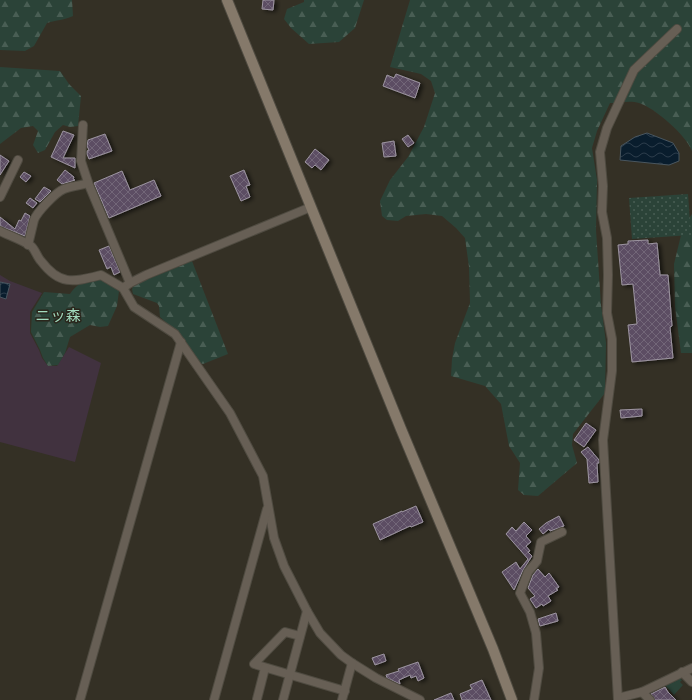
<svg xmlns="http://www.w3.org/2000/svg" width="692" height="700" font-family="Jost,'Noto Sans JP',sans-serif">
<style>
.education{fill:#41323f}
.forest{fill:url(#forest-firs)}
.park{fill:#2b4338}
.garden{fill:url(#garden-dots)}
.water{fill:url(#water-waves);stroke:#49565f}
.building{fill:url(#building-cross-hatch);stroke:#9d95a1;filter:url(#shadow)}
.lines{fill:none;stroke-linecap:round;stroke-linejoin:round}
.street-casing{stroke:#4f4b41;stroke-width:10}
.secondary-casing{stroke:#4f4b41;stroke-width:12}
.street{stroke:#675f55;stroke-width:8}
.secondary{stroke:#85796a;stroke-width:10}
.labels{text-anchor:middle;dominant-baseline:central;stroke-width:3;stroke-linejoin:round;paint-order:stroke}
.park-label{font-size:15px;fill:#a1dabe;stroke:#2a261c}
</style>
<defs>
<pattern id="forest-firs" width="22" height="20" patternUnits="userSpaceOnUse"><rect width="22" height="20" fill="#2b4338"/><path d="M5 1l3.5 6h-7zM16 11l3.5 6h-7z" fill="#495e54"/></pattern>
<pattern id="garden-dots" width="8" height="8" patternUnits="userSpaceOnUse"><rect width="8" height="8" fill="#2b4338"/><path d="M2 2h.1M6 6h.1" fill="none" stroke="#495e54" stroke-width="1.8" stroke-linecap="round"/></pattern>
<pattern id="water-waves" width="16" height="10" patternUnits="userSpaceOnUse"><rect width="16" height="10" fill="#091d2d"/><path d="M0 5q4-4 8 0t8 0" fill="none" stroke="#2c3d4b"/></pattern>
<pattern id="building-cross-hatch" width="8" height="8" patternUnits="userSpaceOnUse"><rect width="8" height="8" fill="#5b4d63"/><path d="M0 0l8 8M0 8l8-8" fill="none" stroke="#726678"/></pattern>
<filter id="shadow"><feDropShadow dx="3" dy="1.5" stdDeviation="2" flood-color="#0009"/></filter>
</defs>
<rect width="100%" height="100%" fill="#343025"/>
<!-- education -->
<polygon class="education" points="0,275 10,281 42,293 30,312 30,333 39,350 42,358 48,366 57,366 69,347 101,363 75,462 0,442"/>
<!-- forest -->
<g class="forest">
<path d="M0,0H72L73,16C65,20 56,20 47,23L34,46L25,51L0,50Z"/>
<polygon points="304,0 364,0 355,28 339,42 309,44 291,28 284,19 287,9 304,2"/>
<path d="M410,0H692V151C686,135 655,108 639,103C631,100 618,103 610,103L597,131L592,148L597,180L596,230L601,305L606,343L605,393L573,434L572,445L577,463L538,496L524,495L518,490L520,463L509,446L501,404L485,386L451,376L452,359L455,343L470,303L469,267L465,238L456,228L442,216L426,214L406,216L398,221L387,220L382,216L380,201L390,180L408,157L424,127L435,93L431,81L421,74L390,67Z"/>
<polygon points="0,67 60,71 69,84 81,96 78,126 70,127 63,125 55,132 45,150 38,153 33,145 38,131 33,126 21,128 0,144"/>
<polygon points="692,214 692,353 681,353 675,307 674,264 683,227"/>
<polygon points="192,261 228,354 203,364 200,363 178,333 160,317 159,306 157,303 133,294 132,289 134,285"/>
<path d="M100,279L119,291L117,306L108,326L100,327L90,325L70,337L65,353L58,365L48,366L43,358L40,350L31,332L32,312L44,292L70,294C79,281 86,281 100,279Z"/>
</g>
<!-- park -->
<polygon class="park" points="678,677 682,680 680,682 683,685 674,695 664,684"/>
<!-- garden -->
<polygon class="garden" points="688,194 691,235 632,239 629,198"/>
<!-- water -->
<g class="water">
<polygon points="647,133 673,143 679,153 679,161 669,165 620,160 621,146 635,137"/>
<polygon points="0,282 10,284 6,299 0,297"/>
</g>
<!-- building -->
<g class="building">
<polygon points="263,0 274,0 273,10 262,9"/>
<polygon points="396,74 420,83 415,98 383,86 387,75 394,78"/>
<polygon points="63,131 74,135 63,158 75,158 75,168 51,157"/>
<polygon points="105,134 112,151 89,159 87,154 87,151 89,150 87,146 88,140"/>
<polygon points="408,135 414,143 408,147 402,139"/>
<polygon points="394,141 396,156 384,157 382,143"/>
<polygon points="315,149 329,160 321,170 315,165 312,168 305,162"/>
<polygon points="0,155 9,161 0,175"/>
<polygon points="65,170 74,177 73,179 75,180 62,184 57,180"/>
<polygon points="244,170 250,185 246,186 250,197 241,201 230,176"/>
<polygon points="122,171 130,190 154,180 161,196 109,218 94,183"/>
<polygon points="24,172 31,176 26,182 20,177"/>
<polygon points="44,187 51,191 40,202 35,199"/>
<polygon points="30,198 37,203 33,208 26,203"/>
<polygon points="25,213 30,216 25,236 0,226 0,217 15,229 19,220 21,221"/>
<polygon points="648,240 648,244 657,243 660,275 668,275 672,326 670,327 673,358 632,362 628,325 637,324 633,284 622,285 618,245 628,244 628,241"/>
<polygon points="109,246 120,272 114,275 111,267 107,269 99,250"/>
<polygon points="642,409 642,416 621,418 620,410"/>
<polygon points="586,423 596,430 584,447 574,440"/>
<polygon points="588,447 599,460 599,463 597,463 598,482 589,483 587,459 581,452"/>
<polygon points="416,506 423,522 411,527 410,526 380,540 373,524 402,511 402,512"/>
<polygon points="559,516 564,526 550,531 549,529 543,534 539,529 546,523"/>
<polygon points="524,522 532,530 526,536 531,542 526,546 530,551 528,552 532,556 523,570 514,590 502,572 516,562 520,569 528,559 506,534 512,527 516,531"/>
<polygon points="538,569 545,577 549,573 559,587 556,589 558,590 548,596 551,601 543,606 542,604 536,608 530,599 535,596 528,588 533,575"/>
<polygon points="556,613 558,621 540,626 538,619"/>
<polygon points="384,654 386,661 375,665 372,658"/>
<polygon points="418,662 424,678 418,681 416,676 411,678 410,675 399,680 400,684 387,678 386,675 399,671 398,669"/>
<polygon points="482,680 491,700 462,700 460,694 472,689 470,685"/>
<polygon points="665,687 668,692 676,700 655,700 651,694"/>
<polygon points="451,693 454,700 434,700"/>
</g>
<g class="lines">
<!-- street casing -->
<g class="street-casing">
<g id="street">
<polyline points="83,125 81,161 89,185 130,283"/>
<polyline points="0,197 18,160"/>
<path d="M0,231C10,236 22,240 31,246C35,249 37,257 41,261C60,286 73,282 101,275L123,288L130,283L146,275L311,207"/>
<path d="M28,245C30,237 32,228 34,220C37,212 56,192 64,189C72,186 79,186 88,183"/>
<polyline points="123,288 134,307 175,334 230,413 263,476 274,538 284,566 307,611 320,633 341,655 352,663 376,678 420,700"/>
<polyline points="300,636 285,632 254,664 345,691"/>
<polyline points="682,672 692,682"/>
<polyline points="642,692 650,700"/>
<polyline points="618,698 642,692 692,668"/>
<polyline points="257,699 265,668"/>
<polyline points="80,700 181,342"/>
<polyline points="214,700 267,509"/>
<polyline points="283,700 307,611"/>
<polyline points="342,700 352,663"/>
<polyline points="534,700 539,668 536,633 530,612 520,593 528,572 537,561 541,542 562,532"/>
<polyline points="618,700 603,440 612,371 612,339 607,313 608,275 607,238 602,212 603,186 600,152 607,128 634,70 677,29"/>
</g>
</g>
<!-- secondary casing -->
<g class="secondary-casing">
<polyline id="secondary" points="227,0 401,429 493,649 512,700"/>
</g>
<!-- street -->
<use href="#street" class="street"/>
<!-- secondary -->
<use href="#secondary" class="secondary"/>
</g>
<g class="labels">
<!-- park labels -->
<g class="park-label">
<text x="58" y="316">ニッ森</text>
</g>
</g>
</svg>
